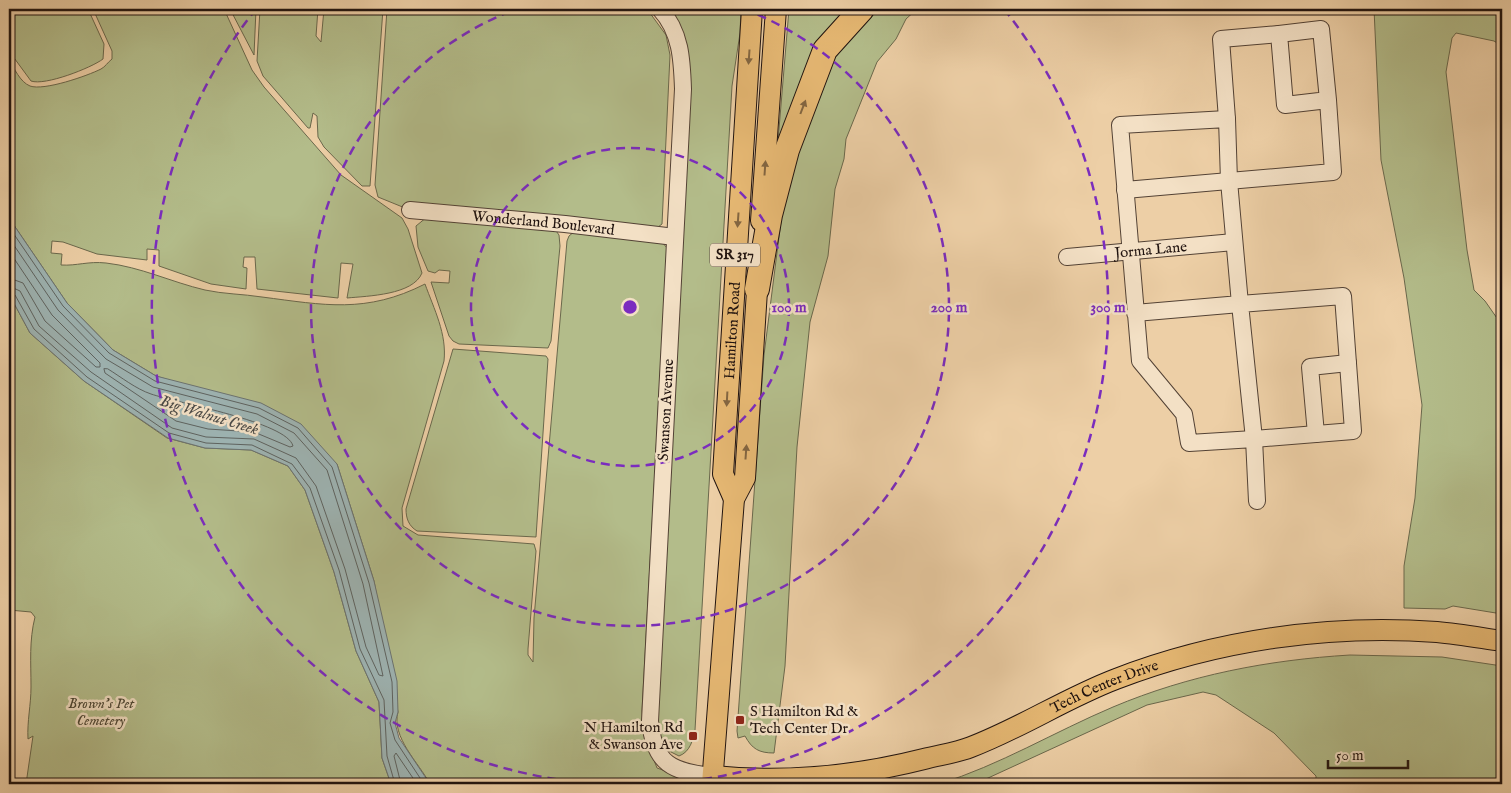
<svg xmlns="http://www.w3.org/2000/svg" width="1511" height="793" font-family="'IM FELL English',serif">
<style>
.green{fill:#b3bc8a;stroke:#6a684c}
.water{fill:#9db3b2;stroke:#6b7371}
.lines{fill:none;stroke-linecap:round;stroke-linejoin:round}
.shore{stroke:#5e6360;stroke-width:1}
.minor-casing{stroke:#534235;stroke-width:18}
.major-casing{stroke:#20130f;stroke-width:22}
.highway-casing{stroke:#20130f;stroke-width:26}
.minor{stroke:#f3e0c5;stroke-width:16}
.major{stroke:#e6b873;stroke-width:20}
.highway{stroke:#e6b873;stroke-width:24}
.oneway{fill:#836641}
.ring{fill:none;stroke:#7b2cbf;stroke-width:2.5;stroke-dasharray:9 6}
.poi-dot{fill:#8f2418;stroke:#f3e0c5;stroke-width:2}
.labels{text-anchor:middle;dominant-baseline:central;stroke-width:5;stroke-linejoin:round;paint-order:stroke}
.shield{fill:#f3e0c5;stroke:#5f5046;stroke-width:1}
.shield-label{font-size:14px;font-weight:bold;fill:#20130f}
.street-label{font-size:15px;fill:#20130f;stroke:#f3e0c5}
.park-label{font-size:15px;font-style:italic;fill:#4c4634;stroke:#f3e0c5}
.poi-label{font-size:15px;fill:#20130f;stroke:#f3e0c5;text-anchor:start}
.water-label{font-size:16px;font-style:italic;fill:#4c4b48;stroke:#f3e0c5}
.centre{fill:#7b2cbf;stroke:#f3e0c5;stroke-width:2.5}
.ring-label{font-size:15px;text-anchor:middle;font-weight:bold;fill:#7b2cbf;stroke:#f3e0c5;stroke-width:5;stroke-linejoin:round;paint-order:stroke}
</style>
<rect width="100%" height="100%" fill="#edcfa6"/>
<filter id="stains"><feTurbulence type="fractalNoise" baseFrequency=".004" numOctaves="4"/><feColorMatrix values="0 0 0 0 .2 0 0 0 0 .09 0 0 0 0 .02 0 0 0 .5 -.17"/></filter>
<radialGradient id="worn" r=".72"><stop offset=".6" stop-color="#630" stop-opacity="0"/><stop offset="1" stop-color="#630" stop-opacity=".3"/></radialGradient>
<!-- green -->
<g class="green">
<path d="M9,9H88L104,44L103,59C91,68 45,86 31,81L9,51Z"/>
<path d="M93,9H224L252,70L264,87L341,175L402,218L408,229L422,273C413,295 368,296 347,298L353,264L341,263L338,298L257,289L255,257H244L243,267L247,268L246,289L211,284L159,266V250L147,249V260L97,254L63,242L52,241L51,253L62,254L61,265C77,266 88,261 106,263C141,267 171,282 205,290C223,294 243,294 262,297C324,305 366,314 425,284C434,309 447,334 444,361L402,508L403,526L418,535L534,544L536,551L528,649V655L533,662L534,618L567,241L569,236L575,231L662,242L667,248L642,711L644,734L657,768L674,774L684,784H430C419,763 391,737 398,712L374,581L337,464L195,388L156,376L113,350L67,303L9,218V59C14,68 20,82 30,86C44,91 87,76 101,69C105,67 108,62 112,59V51Z"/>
<polygon points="230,9 256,9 254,55"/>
<polygon points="260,9 318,9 316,36 321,42 324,9 383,9 370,186 362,186 324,147 318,137 317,116 313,113 310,128 308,128 263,76 257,61"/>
<polygon points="387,9 647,9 666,35 670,55 662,224 654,230 405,208 378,197 375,185"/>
<path d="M668,9H741L740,33L732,86L695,730C693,740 690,752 679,756L665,749L654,727L688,79Z"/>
<polygon points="789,9 844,9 825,37 778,141"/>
<path d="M863,9H917L906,19L896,39L877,62L846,139L844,159L835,189L828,256L810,322L797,447L785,666L774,753C759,753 752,749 745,736L738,738L737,731L764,355L787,174L818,79Z"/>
<polygon points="1374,9 1502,9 1502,46 1494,41 1456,33 1452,38 1446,72 1467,250 1474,290 1485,301 1499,321 1502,345 1502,614 1453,606 1445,609 1404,608 1404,566 1415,498 1422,405 1404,278 1381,160"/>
<polygon points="427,217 554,228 559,235 560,246 551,341 548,348 459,344 453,341 449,336 431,282 449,283 450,271 439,270 435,273 428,271 418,247 416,226"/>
<path d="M9,294L30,333L84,381L167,438L205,448L251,450L288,466L305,490L334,572L356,651L379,702L382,758L391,784H26L33,736L28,739C27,721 31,705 31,687C31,662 29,641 35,617L31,612L9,610Z"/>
<path d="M453,349L546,356L548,359L536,537L417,531C409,526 406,519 406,509Z"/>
<path d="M1350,655L1442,657L1502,666V784H1316V776L1274,733L1216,695L1203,692L1147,705L975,784H939C1000,765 1054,732 1113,707C1189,675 1268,660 1350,655Z"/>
</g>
<!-- water -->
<polygon class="water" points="9,218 67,303 113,350 156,376 261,403 301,424 337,464 374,581 397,681 398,712 395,723 399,738 430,784 391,784 382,758 379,702 356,651 334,572 305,490 288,466 251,450 205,448 168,438 84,381 30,333 9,294"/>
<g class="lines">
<!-- shore -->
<g class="shore">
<polyline points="9,227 63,306 109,353 155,381 259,408 298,428 332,467 369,583 392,682 393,712 390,723 395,740 424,784"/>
<polyline points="9,238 58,310 106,359 153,387 257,414 294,433 327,470 363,584 383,676 379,675 366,647 345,569 316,486 296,458 254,439 206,437 172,428 91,372 39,326 20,291 9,286"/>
<polyline points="9,251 52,315 100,363 100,367 96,367 45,321 23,283 9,278"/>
<polyline points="9,292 15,295 34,329 87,377 169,433 206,443 252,445 292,464 310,488 339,570 360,649 384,700 387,756 395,784"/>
<path d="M108,369C121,377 136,389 151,394C177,403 287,422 293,446L290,447L254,432L208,429L176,421L105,373L104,369Z"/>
<polyline points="401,784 394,756 396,753 417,784"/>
</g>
<!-- minor casing -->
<g class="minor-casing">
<g id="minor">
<path d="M660,9C681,32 682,60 683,89L650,721C654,764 672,772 713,776"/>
<polyline points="1227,119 1221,39 1279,34"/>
<polyline points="1125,190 1333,172 1328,100 1285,105 1279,34 1321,29 1328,100"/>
<path id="s1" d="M410,210L565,224L675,237"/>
<path id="s2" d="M1067,257L1234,242"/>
<polygon points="1343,296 1353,431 1254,439 1240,304"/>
<polyline points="1135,313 1240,304 1229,181 1227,119 1120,125 1140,361 1184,414 1189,443 1254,439 1257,501"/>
<polyline points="1316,434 1310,367 1348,363"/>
</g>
</g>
<!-- major casing -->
<g class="major-casing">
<g id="major">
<polyline points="761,221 776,9"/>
<path id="s3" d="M734,499L723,474L752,9"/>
<path id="s4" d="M713,776C785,783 853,777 924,759C939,755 956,753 971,747C1021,728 1066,698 1116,679C1217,640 1329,624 1437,632C1459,634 1481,638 1502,641"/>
<polyline points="712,784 734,499 745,478 758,275"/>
</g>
</g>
<!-- highway casing -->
<g class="highway-casing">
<polyline id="highway" points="757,289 770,215 787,150 825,50 862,9"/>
</g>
<!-- minor -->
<use href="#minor" class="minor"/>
<!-- major -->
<use href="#major" class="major"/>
<!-- highway -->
<use href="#highway" class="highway"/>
</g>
<!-- one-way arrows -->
<defs><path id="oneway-solid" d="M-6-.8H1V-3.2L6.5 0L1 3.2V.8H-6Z" transform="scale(1.25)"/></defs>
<g class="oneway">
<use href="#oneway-solid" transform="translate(749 57) rotate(94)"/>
<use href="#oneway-solid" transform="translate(803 107) rotate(-69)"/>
<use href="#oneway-solid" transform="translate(765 168) rotate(-86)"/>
<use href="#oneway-solid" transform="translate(738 220) rotate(94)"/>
<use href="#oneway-solid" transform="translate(727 399) rotate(93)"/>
<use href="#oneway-solid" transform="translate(746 452) rotate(-86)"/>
</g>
<!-- distance rings -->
<g class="ring">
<circle cx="630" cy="307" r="159"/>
<path d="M744 9A319 319 0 1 1 516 9"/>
<path d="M601 784A478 478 0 0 1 256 9M1004 9A478 478 0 0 1 659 784"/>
</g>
<!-- markers -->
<g class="poi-dot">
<rect x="735" y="715" width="10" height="10" rx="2.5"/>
<rect x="688" y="731" width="10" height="10" rx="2.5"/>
</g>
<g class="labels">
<!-- shield labels -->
<rect class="shield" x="710" y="243.5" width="50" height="23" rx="4"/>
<g class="shield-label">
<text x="735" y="255">SR 317</text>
</g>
<!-- street labels -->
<g class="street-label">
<text stroke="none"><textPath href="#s1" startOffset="134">Wonderland Boulevard</textPath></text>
<text stroke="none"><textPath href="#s2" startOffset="84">Jorma Lane</textPath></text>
<text stroke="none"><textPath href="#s3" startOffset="171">Hamilton Road</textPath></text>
<text transform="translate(666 410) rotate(-87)">Swanson Avenue</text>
<text stroke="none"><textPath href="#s4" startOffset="408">Tech Center Drive</textPath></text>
</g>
<!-- park labels -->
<g class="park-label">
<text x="101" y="703">Brown's Pet<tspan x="101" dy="17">Cemetery</tspan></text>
</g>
<!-- poi labels -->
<g class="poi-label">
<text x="750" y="711">S Hamilton Rd &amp;<tspan x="750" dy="17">Tech Center Dr</tspan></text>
<text x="683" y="727" text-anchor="end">N Hamilton Rd<tspan x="683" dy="17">&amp; Swanson Ave</tspan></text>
</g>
<!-- water labels -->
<g class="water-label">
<text transform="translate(209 416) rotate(17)">Big Walnut Creek</text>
</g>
</g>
<circle cx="630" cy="307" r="8" class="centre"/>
<g class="ring-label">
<text x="789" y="312">100 m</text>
<text x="949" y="312">200 m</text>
<text x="1108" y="312">300 m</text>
</g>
<!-- margin -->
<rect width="1511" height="793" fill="none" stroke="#edcfa6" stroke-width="30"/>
<rect x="10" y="10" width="1491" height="773" fill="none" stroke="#20130f" stroke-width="2.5"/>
<rect x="15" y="15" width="1481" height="763" fill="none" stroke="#20130f"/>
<!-- scale -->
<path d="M1328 760v8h80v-8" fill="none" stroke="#20130f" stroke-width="2.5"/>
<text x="1336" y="760" font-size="15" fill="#20130f" stroke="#f3e0c5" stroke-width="4" paint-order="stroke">50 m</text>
<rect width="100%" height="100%" filter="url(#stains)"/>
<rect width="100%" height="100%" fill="url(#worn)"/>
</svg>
